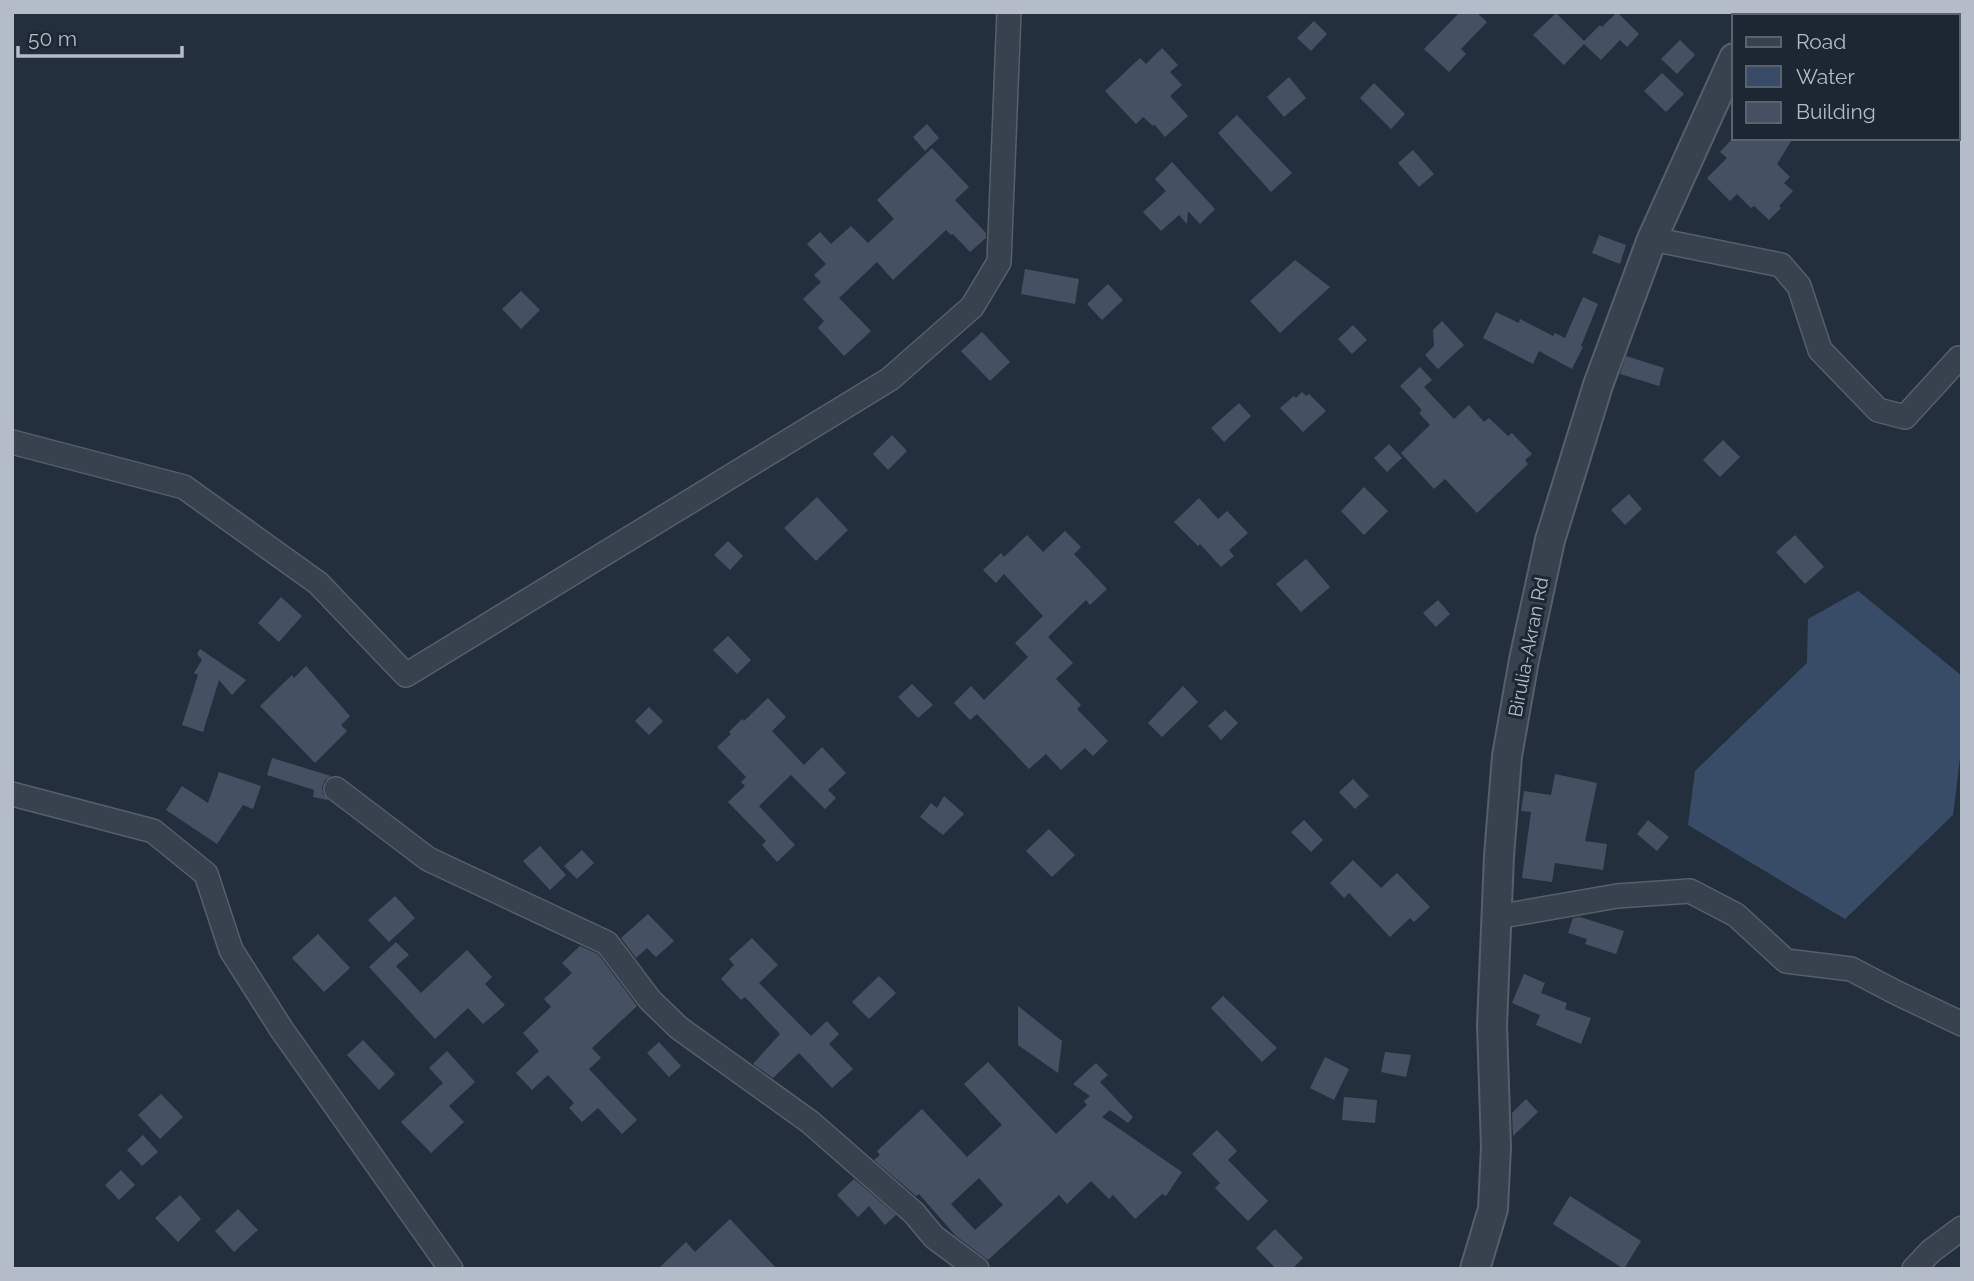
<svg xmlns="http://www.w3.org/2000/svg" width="1974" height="1281" font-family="Raleway,sans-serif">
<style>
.water{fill:#394c67}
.building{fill:#455162;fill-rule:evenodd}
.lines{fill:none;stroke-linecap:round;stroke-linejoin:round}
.minor-casing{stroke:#565f6c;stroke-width:26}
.tertiary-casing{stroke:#565f6c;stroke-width:32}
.minor{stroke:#38414e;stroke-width:23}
.tertiary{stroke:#38414e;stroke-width:28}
.labels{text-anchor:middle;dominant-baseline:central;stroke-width:6;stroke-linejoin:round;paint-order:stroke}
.street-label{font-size:19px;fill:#b4bcc9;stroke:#1d2633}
</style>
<rect width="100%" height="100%" fill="#242f3e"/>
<!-- water -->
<polygon class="water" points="1858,591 1962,676 1962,742 1953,815 1845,919 1688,825 1695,771 1807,663 1808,619"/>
<!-- building -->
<g class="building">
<polygon points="1460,12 1476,12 1487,22 1461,49 1466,54 1449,72 1424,49"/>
<polygon points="1617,12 1639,34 1627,47 1620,40 1601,60 1584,44 1564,65 1533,35 1556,13 1584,41 1600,25 1602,27"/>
<polygon points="1314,21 1327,34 1311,51 1297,38"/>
<polygon points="1680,40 1695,55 1677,74 1661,59"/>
<polygon points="1162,48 1178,65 1170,72 1182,85 1170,96 1188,116 1165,137 1154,124 1153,126 1143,117 1136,124 1105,91 1140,58 1146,64"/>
<polygon points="1662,73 1684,94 1666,112 1644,91"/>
<polygon points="1289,77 1306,98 1284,117 1267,97"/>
<polygon points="1374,83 1405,114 1391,129 1360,98"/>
<polygon points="1237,115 1292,173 1271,192 1218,133"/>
<polygon points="927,124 939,138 925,151 913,137"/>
<polygon points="1733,138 1793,138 1777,164 1790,177 1784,183 1793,191 1779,206 1781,208 1769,220 1754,206 1751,208 1737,194 1730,201 1707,178 1727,158 1720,152"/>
<polygon points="932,148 969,187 955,200 986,233 986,238 970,252 953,234 951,235 946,230 893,280 877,262 839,298 871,331 844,356 818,328 824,321 803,299 821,282 814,275 826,264 807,244 820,232 831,244 851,226 868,243 894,219 877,200"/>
<polygon points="1413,150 1434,174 1419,187 1398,163"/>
<polygon points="1172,162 1215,209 1200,224 1188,211 1187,224 1179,215 1161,231 1143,212 1166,191 1155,179"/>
<polygon points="1599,235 1626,245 1620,264 1592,253"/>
<polygon points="1295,260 1330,287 1280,333 1250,301"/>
<polygon points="1025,269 1079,279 1075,304 1021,294"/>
<polygon points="1108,284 1123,300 1102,320 1087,304"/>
<polygon points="521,291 540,310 521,329 502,309"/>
<polygon points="1583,297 1598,304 1581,346 1583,347 1572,369 1539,351 1533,364 1483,338 1496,312 1519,323 1520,319 1553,336 1555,333 1565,338"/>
<polygon points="1442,321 1464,345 1438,369 1425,355 1434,346 1433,330"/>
<polygon points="1353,325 1367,340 1352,354 1338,339"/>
<polygon points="982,332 1010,362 990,381 961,351"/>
<polygon points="1626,356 1664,368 1659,386 1620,374"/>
<polygon points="1420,367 1432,380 1424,387 1454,419 1469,405 1484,422 1489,418 1508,436 1512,433 1532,454 1525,460 1528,464 1477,513 1445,479 1434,489 1401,453 1430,425 1419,413 1422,410 1400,386"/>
<polygon points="1302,392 1306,396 1309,394 1326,411 1303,432 1280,408 1294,396 1296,398"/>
<polygon points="1239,403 1251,416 1224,442 1211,428"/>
<polygon points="892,435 907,451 888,470 873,454"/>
<polygon points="1723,440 1740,457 1720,477 1703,460"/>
<polygon points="1389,444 1402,458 1387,472 1374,458"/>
<polygon points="1364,487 1388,511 1364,535 1341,511"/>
<polygon points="1629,494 1642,509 1625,525 1611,510"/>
<polygon points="817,497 848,530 816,561 784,528"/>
<polygon points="1199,498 1218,519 1227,511 1248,533 1229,550 1234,556 1221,567 1200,544 1198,546 1174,522"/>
<polygon points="1065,531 1081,547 1074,554 1107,589 1090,605 1086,600 1048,637 1073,663 1056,679 1081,705 1077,709 1108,741 1093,756 1085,748 1061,770 1046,754 1029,769 977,714 970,720 954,703 971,686 984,700 1028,657 1015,643 1043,616 1004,574 996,583 983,570 1001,553 1004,557 1027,535 1043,552"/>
<polygon points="1795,535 1824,567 1805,584 1776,552"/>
<polygon points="728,541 743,556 730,570 714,555"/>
<polygon points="1306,559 1330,587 1301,612 1276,584"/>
<polygon points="281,597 302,616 279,642 258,623"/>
<polygon points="1438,600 1450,614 1436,627 1423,613"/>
<polygon points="728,636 751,660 737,674 713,650"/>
<polygon points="200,649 246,680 232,695 219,680 203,732 182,725 198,675 194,673 202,660 197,654"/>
<polygon points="306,666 350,716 341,725 347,731 315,763 260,706 292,675 294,678"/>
<polygon points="912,684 933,705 918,718 898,697"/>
<polygon points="1183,686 1198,702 1162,737 1148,723"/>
<polygon points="768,698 786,717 772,731 804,765 822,747 846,773 828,790 836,798 825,809 791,775 759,806 795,845 777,862 762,845 766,841 728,802 745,786 741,782 746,777 717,747 731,734 729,732 742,719 744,721"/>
<polygon points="649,707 663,721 649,735 635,721"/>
<polygon points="1225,710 1238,723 1221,740 1208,726"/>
<polygon points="272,758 331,776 325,780 322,787 323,794 328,800 313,797 314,790 267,775"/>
<polygon points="219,772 261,786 253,809 243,805 217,844 166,810 182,786 208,803"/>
<polygon points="1555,774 1597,783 1585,841 1607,844 1603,870 1555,863 1552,882 1522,878 1531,812 1521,811 1524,791 1551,795"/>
<polygon points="1353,779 1369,796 1355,809 1339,792"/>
<polygon points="944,796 964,814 943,835 920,817 931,803 937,808"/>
<polygon points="1304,820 1323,840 1311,852 1291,832"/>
<polygon points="1648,820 1669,837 1657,851 1637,834"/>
<polygon points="1049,829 1075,855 1052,877 1026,851"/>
<polygon points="540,846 566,875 550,890 523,861"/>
<polygon points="582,850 594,863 577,879 564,866"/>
<polygon points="1353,860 1381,888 1397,873 1430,907 1414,922 1410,918 1390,937 1349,893 1344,898 1330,883"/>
<polygon points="395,896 415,918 389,942 368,920"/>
<polygon points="648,914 674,941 656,957 647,948 636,958 621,938"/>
<polygon points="1580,917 1624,931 1616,954 1585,944 1587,939 1568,933 1573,918"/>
<polygon points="318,934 350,968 324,992 292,958"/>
<polygon points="752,938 778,965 759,983 811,1036 827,1021 839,1034 829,1044 853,1069 832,1088 799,1053 773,1078 753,1064 780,1034 745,997 741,1000 721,979 734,965 729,959"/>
<polygon points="396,942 409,955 396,966 421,993 467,950 492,977 485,984 505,1005 483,1024 468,1008 435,1039 369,967"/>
<polygon points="580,946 598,954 637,1006 592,1048 601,1058 589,1069 637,1120 622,1134 598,1108 582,1122 569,1108 574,1103 548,1075 532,1090 516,1073 539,1051 523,1033 551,1007 544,999 572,973 562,963"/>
<polygon points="1524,974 1545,983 1541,993 1567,1003 1565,1009 1591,1018 1581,1044 1536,1025 1540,1015 1512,1003"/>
<polygon points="879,976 896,993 869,1019 852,1002"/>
<polygon points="1223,996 1277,1048 1262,1062 1211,1008"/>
<polygon points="1018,1006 1062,1041 1058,1073 1018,1045"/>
<polygon points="363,1040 395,1074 379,1090 347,1055"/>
<polygon points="659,1042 681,1066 669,1077 647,1053"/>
<polygon points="447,1051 475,1082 449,1106 464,1122 431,1153 401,1122 443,1083 429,1068"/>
<polygon points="1385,1052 1411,1055 1406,1077 1381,1072"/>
<polygon points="1325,1057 1349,1069 1334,1100 1310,1088"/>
<path d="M988,1062L1056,1134L1087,1105L1084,1101L1090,1096L1073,1084L1096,1063L1108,1075L1100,1082L1133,1117L1128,1123L1110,1110L1102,1117L1182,1172L1166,1196L1162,1194L1135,1219L1113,1195L1109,1199L1091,1181L1067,1204L1059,1195L988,1260L956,1236L919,1194L916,1196L874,1160L880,1155L877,1151L922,1109L967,1157L1002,1125L964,1084ZM979,1178L1003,1205L975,1230L951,1204Z"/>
<polygon points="161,1094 183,1117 160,1139 138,1115"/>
<polygon points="1344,1097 1377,1100 1375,1123 1342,1120"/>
<polygon points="1526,1099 1538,1112 1513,1136 1512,1113"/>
<polygon points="1217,1130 1237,1151 1228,1160 1268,1201 1248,1221 1215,1188 1220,1183 1192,1154"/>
<polygon points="143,1135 158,1152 142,1166 127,1150"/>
<polygon points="121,1170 135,1185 119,1200 105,1185"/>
<polygon points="854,1179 896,1215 885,1225 869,1206 858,1217 837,1195"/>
<polygon points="180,1195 201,1219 178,1242 155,1218"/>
<polygon points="1570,1196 1641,1241 1624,1269 1553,1224"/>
<polygon points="238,1209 258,1230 234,1252 215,1231"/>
<polygon points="730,1219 777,1269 658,1269 686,1242 695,1252"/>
<polygon points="1275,1229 1303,1258 1292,1269 1276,1269 1256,1248"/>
</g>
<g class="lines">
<!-- minor casing -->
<g class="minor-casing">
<g id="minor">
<polyline points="1652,239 1781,265 1799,286 1820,350 1878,410 1905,417 1959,358 1962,360"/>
<polyline points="12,442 184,487 318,583 406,675 890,379 972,307 999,262 1009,12"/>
<polyline points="336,789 428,859 607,943 650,1000 679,1028 810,1122 914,1213 934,1237 977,1269"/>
<polyline points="12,794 153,831 206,874 231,950 282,1030 451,1269"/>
<polyline points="1497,917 1617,896 1690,891 1736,915 1786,961 1851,969 1897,993 1962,1024"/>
<polyline points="1914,1269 1931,1251 1962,1228"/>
</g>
</g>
<!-- tertiary casing -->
<g class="tertiary-casing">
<g id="tertiary">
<polyline points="1753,16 1755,12"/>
<polyline points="1475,1269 1493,1209 1496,1147 1492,1025 1499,856 1507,756 1524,660 1550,540 1598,385 1652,239 1734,58"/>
</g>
</g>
<!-- minor -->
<use href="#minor" class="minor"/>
<!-- tertiary -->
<use href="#tertiary" class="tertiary"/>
</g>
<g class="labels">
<!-- street labels -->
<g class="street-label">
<text transform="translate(1528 647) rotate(-79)">Birulia-Akran Rd</text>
</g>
</g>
<!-- border -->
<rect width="1974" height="1281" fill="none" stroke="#b4bcc9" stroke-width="28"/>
<!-- legend -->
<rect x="1732" y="14" width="228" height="126" fill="#1d2633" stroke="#59626f" stroke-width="2"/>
<rect x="1746" y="37" width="35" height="10" fill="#38414e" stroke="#59626f" stroke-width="2"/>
<text x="1796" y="49" font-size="21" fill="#b4bcc9">Road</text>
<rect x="1746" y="66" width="35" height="21" fill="#394c67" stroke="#59626f" stroke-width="2"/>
<text x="1796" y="84" font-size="21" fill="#b4bcc9">Water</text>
<rect x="1746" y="102" width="35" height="21" fill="#455162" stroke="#59626f" stroke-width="2"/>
<text x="1796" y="119" font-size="21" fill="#b4bcc9">Building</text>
<!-- scale -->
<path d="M18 46v10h164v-10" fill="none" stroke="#b4bcc9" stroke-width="3.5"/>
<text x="28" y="46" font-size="21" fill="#b4bcc9" stroke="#1d2633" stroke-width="5" paint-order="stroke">50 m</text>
</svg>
